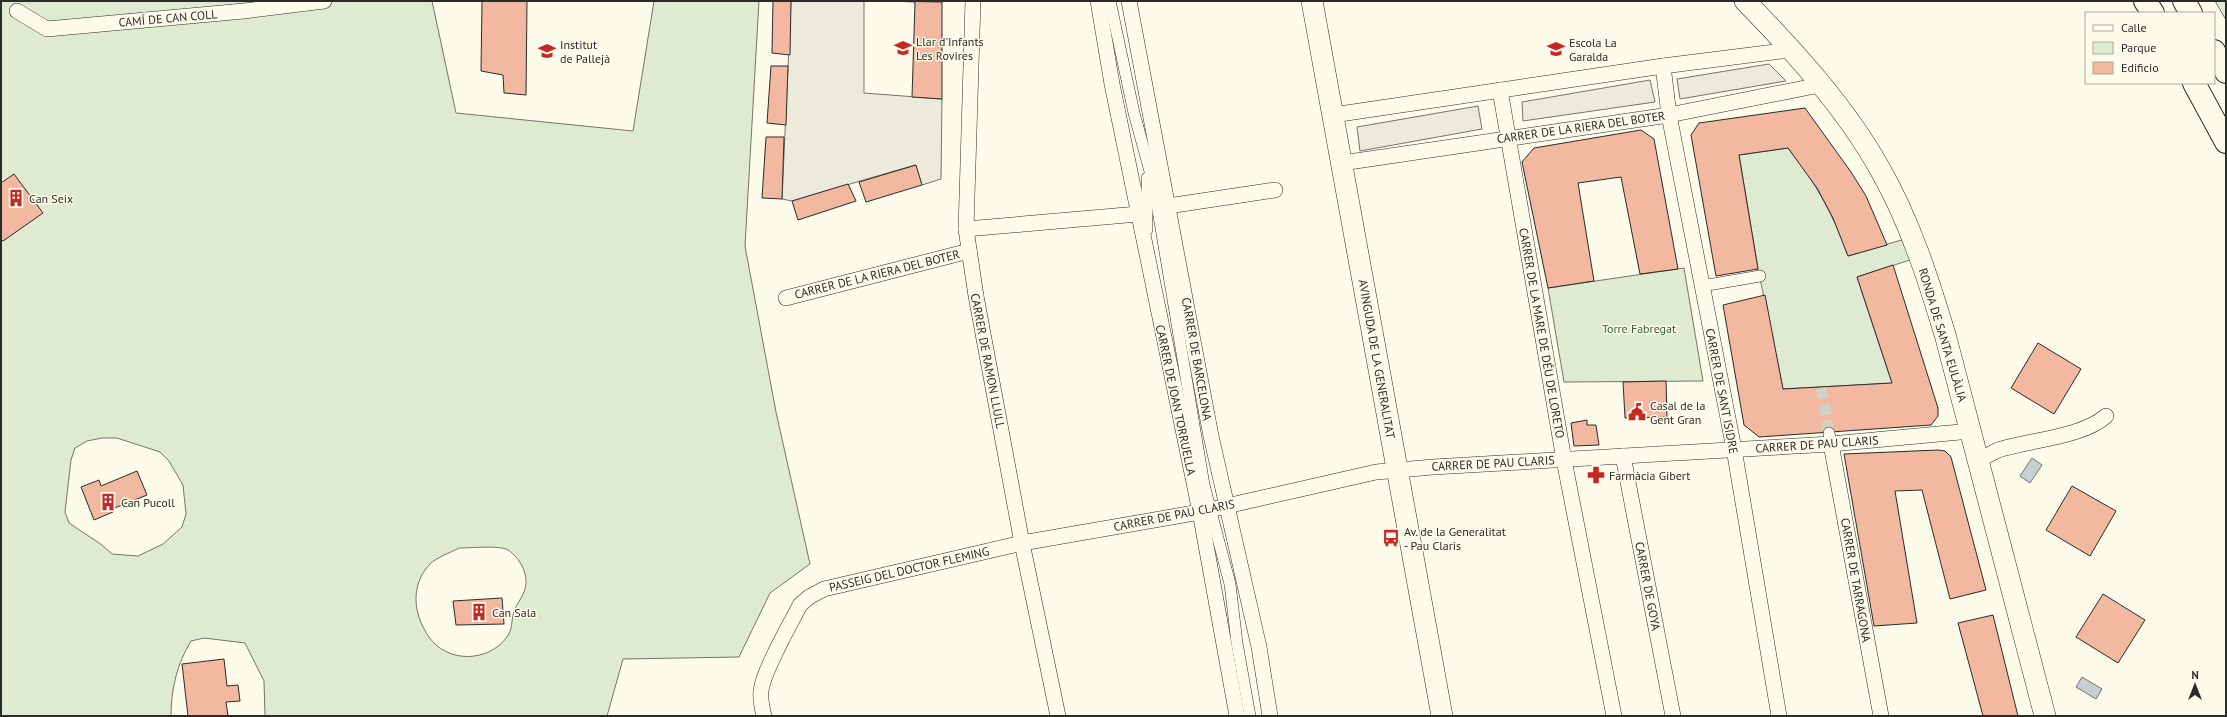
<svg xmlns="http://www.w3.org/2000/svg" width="2227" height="717" font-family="'PT Sans',sans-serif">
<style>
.green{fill:#deebd1;stroke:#74746e;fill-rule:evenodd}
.parking{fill:#eceadb;stroke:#74746e}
.water{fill:#c7d0d0;stroke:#74746e}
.building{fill:#f2b8a0;stroke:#2b2b2b}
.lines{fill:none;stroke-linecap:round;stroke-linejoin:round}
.pedestrian-tunnel{stroke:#d3d1c4;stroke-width:11;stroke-dasharray:11 5.5;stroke-linecap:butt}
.pedestrian-casing{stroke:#2b2b2b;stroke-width:12}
.minor-casing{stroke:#2b2b2b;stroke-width:16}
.secondary-casing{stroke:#2b2b2b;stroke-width:22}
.motorway-casing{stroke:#2b2b2b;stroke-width:24}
.pedestrian{stroke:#fdfbea;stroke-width:11}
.minor{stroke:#fdfbea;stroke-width:15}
.secondary{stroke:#fdfbea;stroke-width:21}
.motorway{stroke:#fdfbea;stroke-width:22}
.labels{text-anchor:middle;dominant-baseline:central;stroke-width:3;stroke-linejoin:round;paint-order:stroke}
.street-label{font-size:12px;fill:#2b2b2b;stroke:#fdfbea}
.poi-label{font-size:12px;fill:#2b2b2b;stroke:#fdfbea;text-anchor:start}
.park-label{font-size:12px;fill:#34623c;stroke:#fdfbea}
</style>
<rect width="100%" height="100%" fill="#fdfbea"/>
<!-- green -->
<g class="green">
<path d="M1,1H432L456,113L633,131L654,1H759L745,246L776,412L810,564L770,593L739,657L623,659L607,716H265L264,681L245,643L204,638L191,641C177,664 171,689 171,716H1ZM102,438H117L160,452L169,461L183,485L186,514L182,527L163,544L138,556L112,554L102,545L69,523L65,512L71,460L75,448L87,441ZM459,548C470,548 500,545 508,550C520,558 529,574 525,589C523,597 517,603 514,611C511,620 513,629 507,637C488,663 447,663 429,637C413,614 410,585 430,564C437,557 450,553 459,548Z"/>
<polygon points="2215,1 2226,1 2226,20"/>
<path d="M1788,148C1815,181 1834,216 1848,256L1908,238L1916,258L1857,277L1892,383L1783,389L1758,269L1739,155Z"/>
<polygon points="1684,268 1703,381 1564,382 1548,288"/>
</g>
<!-- parking -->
<g class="parking">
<polygon points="791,1 864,1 864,93 942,99 941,179 922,185 915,165 792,201 782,199"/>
<polygon points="1769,64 1786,81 1680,99 1677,79"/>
<polygon points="1650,80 1655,102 1523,121 1522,102"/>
<polygon points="1478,106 1482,129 1360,151 1357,127"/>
</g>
<!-- water -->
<g class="water">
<polygon points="2032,458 2042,465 2030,483 2020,476"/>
<polygon points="2082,677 2102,689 2096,699 2076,687"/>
</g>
<!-- building -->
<g class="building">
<polygon points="482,1 527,1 526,95 504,93 503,75 481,71"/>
<polygon points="773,1 791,1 790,55 772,53"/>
<polygon points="892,1 942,2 942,99 912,97 915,2"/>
<polygon points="771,66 788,66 786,125 767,123"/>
<polygon points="1805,108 1851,172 1866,196 1887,245 1848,256 1833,218 1817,188 1788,148 1739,155 1758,269 1716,276 1691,135 1699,123"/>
<polygon points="1641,130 1654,139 1678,269 1640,274 1621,177 1578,183 1594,281 1548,288 1522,162 1534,148"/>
<polygon points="766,137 784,137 782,199 762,198"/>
<polygon points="916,165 922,185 866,202 859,182"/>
<polygon points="14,174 43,213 3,241 1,239 1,183"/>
<polygon points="848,184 856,201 798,220 792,201"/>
<polygon points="1893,265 1938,408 1938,416 1931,425 1759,437 1744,425 1723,305 1765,295 1783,389 1892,383 1857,277"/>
<polygon points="2038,343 2081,369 2054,414 2011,388"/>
<polygon points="1666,381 1667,417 1625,418 1623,382"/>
<polygon points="1587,420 1587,425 1596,425 1599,445 1574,446 1571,423"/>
<polygon points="1938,450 1945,451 1951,457 1986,590 1950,599 1922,490 1895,491 1917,623 1874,626 1844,454"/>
<polygon points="137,471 147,495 112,509 113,512 94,520 81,487 99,480 101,486"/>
<polygon points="2072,486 2116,511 2090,556 2046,530"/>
<polygon points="2103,594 2145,620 2118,663 2076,637"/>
<polygon points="502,598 504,624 456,625 453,601"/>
<polygon points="1993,615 2018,716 1983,716 1958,623"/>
<polygon points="224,659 227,686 238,685 240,701 226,702 228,716 188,716 182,664"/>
</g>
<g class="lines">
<!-- pedestrian-tunnel -->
<polyline class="pedestrian-tunnel" points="1821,388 1829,433"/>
<!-- pedestrian casing -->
<g class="pedestrian-casing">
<g id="pedestrian">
<polyline points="1110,1 1134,113 1154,186 1204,485 1230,584 1237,643 1250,716"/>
<polyline points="1147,178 1147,230"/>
<polyline points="1702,286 1760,276"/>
<polyline points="1829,433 1831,444"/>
</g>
</g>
<!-- minor casing -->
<g class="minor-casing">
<g id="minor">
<polyline points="973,1 966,229 976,296 1022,543 1058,716"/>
<polyline points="1098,1 1112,84 1200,512 1237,716"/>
<polyline points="1129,1 1211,436 1259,647 1270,716"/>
<polyline points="17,11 47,29 244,11 324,1"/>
<polyline points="1663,66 1669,115 1734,449 1779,716"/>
<polyline points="1500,90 1564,460 1614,716"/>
<polyline points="1333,115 1663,66 1790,50"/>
<polyline points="1342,163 1669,115 1820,85"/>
<polyline points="1168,206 1275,190"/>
<polyline points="966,229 1138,214"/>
<polyline points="786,298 969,251"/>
<polyline points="1831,444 1881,716"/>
<polyline points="1623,456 1673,716"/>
<path d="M1979,460C1985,457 1992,453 1998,450C2029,440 2083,437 2106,416"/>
<path d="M764,716C762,708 760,700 761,691C763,671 790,625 800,605L809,597L824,589L1022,543L1200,512L1376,472L1433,467L1831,444L1971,431"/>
</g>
</g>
<!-- secondary casing -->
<g class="secondary-casing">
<g id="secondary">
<polyline points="1312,1 1442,716"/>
<path d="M1745,1C1794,51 1847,109 1881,171C1910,222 1929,281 1946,338L2045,716"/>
</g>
</g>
<!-- motorway casing -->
<g class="motorway-casing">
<g id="motorway">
<polyline points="2145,1 2153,13"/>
<polyline points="2184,1 2191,13"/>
<polyline points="2214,51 2226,72"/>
<polyline points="2194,83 2226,142"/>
</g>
</g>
<!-- pedestrian -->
<use href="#pedestrian" class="pedestrian"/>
<!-- minor -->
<use href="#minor" class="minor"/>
<!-- secondary -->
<use href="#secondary" class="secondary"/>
<!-- motorway -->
<use href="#motorway" class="motorway"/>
</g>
<!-- icons -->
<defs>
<g id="school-bare" transform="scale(1.38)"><path d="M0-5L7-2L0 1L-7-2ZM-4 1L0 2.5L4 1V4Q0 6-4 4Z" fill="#c62828" stroke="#fdfbea" stroke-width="2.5" paint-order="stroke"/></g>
<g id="building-bare" transform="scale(1.38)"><path d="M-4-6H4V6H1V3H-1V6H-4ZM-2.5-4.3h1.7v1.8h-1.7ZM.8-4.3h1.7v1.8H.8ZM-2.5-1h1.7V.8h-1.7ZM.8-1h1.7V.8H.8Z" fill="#c62828" stroke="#fdfbea" stroke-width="2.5" paint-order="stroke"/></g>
<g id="civic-bare" transform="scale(1.38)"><path d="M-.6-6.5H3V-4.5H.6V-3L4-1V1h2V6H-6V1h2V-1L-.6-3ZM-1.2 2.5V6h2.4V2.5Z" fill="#c62828" stroke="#fdfbea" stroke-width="2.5" paint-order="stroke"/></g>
<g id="pharmacy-bare" transform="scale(1.38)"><path d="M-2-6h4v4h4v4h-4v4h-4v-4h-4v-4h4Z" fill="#c62828" stroke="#fdfbea" stroke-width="2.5" paint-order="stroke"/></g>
<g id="bus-bare" transform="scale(1.38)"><path d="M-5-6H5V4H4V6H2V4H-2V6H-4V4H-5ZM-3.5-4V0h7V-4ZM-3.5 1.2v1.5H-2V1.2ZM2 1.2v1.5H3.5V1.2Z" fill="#c62828" stroke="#fdfbea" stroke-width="2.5" paint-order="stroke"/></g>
</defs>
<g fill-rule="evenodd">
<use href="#school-bare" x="903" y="48"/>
<use href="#school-bare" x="1556" y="49"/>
<use href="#school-bare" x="547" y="51"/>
<use href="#building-bare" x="16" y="198"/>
<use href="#civic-bare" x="1637" y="412"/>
<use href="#pharmacy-bare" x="1596" y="475"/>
<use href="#building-bare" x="108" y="502"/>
<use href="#bus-bare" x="1391" y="538"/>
<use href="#building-bare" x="479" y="612"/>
</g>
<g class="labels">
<!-- street labels -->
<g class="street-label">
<text transform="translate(168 18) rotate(-5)">CAMÍ DE CAN COLL</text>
<text transform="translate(1581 127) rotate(-8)">CARRER DE LA RIERA DEL BOTER</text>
<text transform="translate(877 274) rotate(-14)">CARRER DE LA RIERA DEL BOTER</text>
<text transform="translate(1542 333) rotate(80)">CARRER DE LA MARE DE DÉU DE LORETO</text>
<text transform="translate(1943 335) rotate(73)">RONDA DE SANTA EULÀLIA</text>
<text transform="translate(1197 359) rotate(80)">CARRER DE BARCELONA</text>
<text transform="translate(1377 359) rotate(80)">AVINGUDA DE LA GENERALITAT</text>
<text transform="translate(988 361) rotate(79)">CARRER DE RAMON LLULL</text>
<text transform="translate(1722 391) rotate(79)">CARRER DE SANT ISIDRE</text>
<text transform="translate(1176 400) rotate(78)">CARRER DE JOAN TORRUELLA</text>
<text transform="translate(1817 444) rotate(-4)">CARRER DE PAU CLARIS</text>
<text transform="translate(1493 463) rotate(-3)">CARRER DE PAU CLARIS</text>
<text transform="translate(1174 515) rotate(-11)">CARRER DE PAU CLARIS</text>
<text transform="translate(909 569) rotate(-13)">PASSEIG DEL DOCTOR FLEMING</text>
<text transform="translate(1856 580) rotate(80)">CARRER DE TARRAGONA</text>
<text transform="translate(1648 586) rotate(79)">CARRER DE GOYA</text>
</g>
<!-- poi labels -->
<g class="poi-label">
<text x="916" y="41">Llar d'Infants<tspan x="916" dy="14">Les Rovires</tspan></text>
<text x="1569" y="42">Escola La<tspan x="1569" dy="14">Garalda</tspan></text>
<text x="560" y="44">Institut<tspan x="560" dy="14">de Pallejà</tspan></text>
<text x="29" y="198">Can Seix</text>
<text x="1650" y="405">Casal de la<tspan x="1650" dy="14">Gent Gran</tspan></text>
<text x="1609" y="475">Farmàcia Gibert</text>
<text x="121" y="502">Can Pucoll</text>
<text x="1404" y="531">Av. de la Generalitat<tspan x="1404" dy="14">- Pau Claris</tspan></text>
<text x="492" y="612">Can Sala</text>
</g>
<!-- park labels -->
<g class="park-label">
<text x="1639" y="328">Torre Fabregat</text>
</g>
</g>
<!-- border -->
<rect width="2227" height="717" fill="none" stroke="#2b2b2b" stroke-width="4"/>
<!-- legend -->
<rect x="2085" y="12" width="130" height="72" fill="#fdfbea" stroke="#a9a89e"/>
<rect x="2093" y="25" width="20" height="6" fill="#fdfbea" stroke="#a9a89e"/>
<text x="2121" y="32" font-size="12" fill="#2b2b2b">Calle</text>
<rect x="2093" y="42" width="20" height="12" fill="#deebd1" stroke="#a9a89e"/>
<text x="2121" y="52" font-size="12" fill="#2b2b2b">Parque</text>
<rect x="2093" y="62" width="20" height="12" fill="#f2b8a0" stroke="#a9a89e"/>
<text x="2121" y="72" font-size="12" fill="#2b2b2b">Edificio</text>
<!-- north arrow -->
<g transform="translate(2195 685)" stroke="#fdfbea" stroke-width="3" paint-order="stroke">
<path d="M0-3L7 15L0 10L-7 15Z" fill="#2b2b2b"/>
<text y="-6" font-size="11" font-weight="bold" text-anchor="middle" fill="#2b2b2b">N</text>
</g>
</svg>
